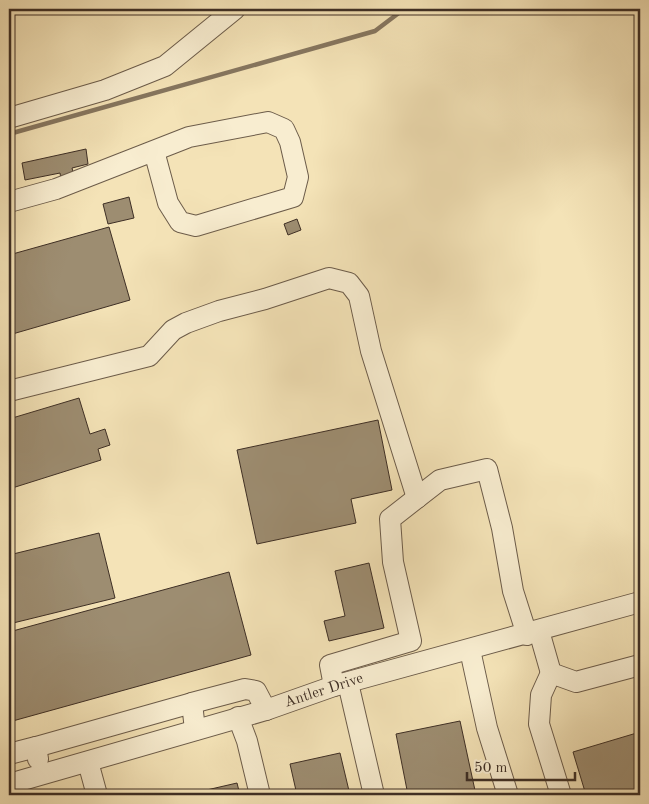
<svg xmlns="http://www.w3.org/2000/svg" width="649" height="804" font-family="'Old Standard TT',serif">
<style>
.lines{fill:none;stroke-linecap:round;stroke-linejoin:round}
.stream{stroke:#86765f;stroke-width:4.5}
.building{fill:#9d8d71;stroke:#3e2f25}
.minor-casing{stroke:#6c5c4a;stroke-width:22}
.minor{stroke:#f8edd0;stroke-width:20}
.labels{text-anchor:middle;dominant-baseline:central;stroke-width:4;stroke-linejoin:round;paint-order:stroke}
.street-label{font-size:15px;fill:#3e2f25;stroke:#f8edd0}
</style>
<rect width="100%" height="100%" fill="#f4e3b7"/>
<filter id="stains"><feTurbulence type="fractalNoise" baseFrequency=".004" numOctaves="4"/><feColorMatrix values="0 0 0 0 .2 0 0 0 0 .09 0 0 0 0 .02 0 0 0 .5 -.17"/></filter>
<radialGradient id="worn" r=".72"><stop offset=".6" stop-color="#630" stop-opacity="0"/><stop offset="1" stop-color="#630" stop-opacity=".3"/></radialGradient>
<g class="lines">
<!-- stream -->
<polyline class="stream" points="9,134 375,31 404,9"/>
</g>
<!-- building -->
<g class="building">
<polygon points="86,149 88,164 72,168 74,176 61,179 60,173 25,180 22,163"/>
<polygon points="129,197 134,218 108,224 103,204"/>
<polygon points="297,219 301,230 288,235 284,224"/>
<polygon points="109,227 130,300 9,335 9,255"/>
<polygon points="79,398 90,434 105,429 110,445 98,449 101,460 9,489 9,419"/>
<polygon points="378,420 392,490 351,499 356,523 257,544 237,450"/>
<polygon points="99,533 115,598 9,624 9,555"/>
<polygon points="369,563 384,628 329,641 324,621 345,616 335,571"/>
<polygon points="229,572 251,655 9,722 9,632"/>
<polygon points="460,721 476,795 408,795 396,734"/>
<polygon points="640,732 640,795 586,795 573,752"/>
<polygon points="340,753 350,795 297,795 290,764"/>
<polygon points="237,783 240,795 199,795 198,792"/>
</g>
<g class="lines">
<!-- minor casing -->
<g class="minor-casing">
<g id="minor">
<polyline points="9,118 105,90 165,66 235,9"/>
<polyline points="9,202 56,189 189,137 268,122 284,129 290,142 298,177 293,197 196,226 180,222 168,203 154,151"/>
<polyline points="9,391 149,356 173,330 186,323 219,311 265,299 329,278 349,283 359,296 371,351 417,498"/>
<polyline points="539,631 551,673 576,682 640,665"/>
<polyline points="470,650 487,728 508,795"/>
<polyline points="551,673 541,695 539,724 561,795"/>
<polyline points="348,683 374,795"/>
<polyline points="334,686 330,665 411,641 393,562 390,519 440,480 487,469 502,528 513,591 527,635"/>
<polyline points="192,703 245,689 256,691 266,710"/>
<polyline points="238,717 247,741 260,795"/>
<polyline points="36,747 192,703 195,730"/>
<polyline points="9,754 36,747 38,759"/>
<polyline points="88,762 97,795"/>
<polyline points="9,784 266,710 334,686 640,602"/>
</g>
</g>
<!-- minor -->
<use href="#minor" class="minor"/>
</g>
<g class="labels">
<!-- street labels -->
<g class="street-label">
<text transform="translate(324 691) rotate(-18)">Antler Drive</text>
</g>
</g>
<!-- margin -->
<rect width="649" height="804" fill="none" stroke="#f4e3b7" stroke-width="30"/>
<rect x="10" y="10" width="629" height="784" fill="none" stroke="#3e2f25" stroke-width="2.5"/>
<rect x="15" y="15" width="619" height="774" fill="none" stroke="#3e2f25"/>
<!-- scale -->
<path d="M467 772v8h108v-8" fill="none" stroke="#3e2f25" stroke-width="2.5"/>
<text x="474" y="772" font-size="15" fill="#3e2f25" stroke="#f8edd0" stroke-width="4" paint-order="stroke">50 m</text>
<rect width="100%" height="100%" filter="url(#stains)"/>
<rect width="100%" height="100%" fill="url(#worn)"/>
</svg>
